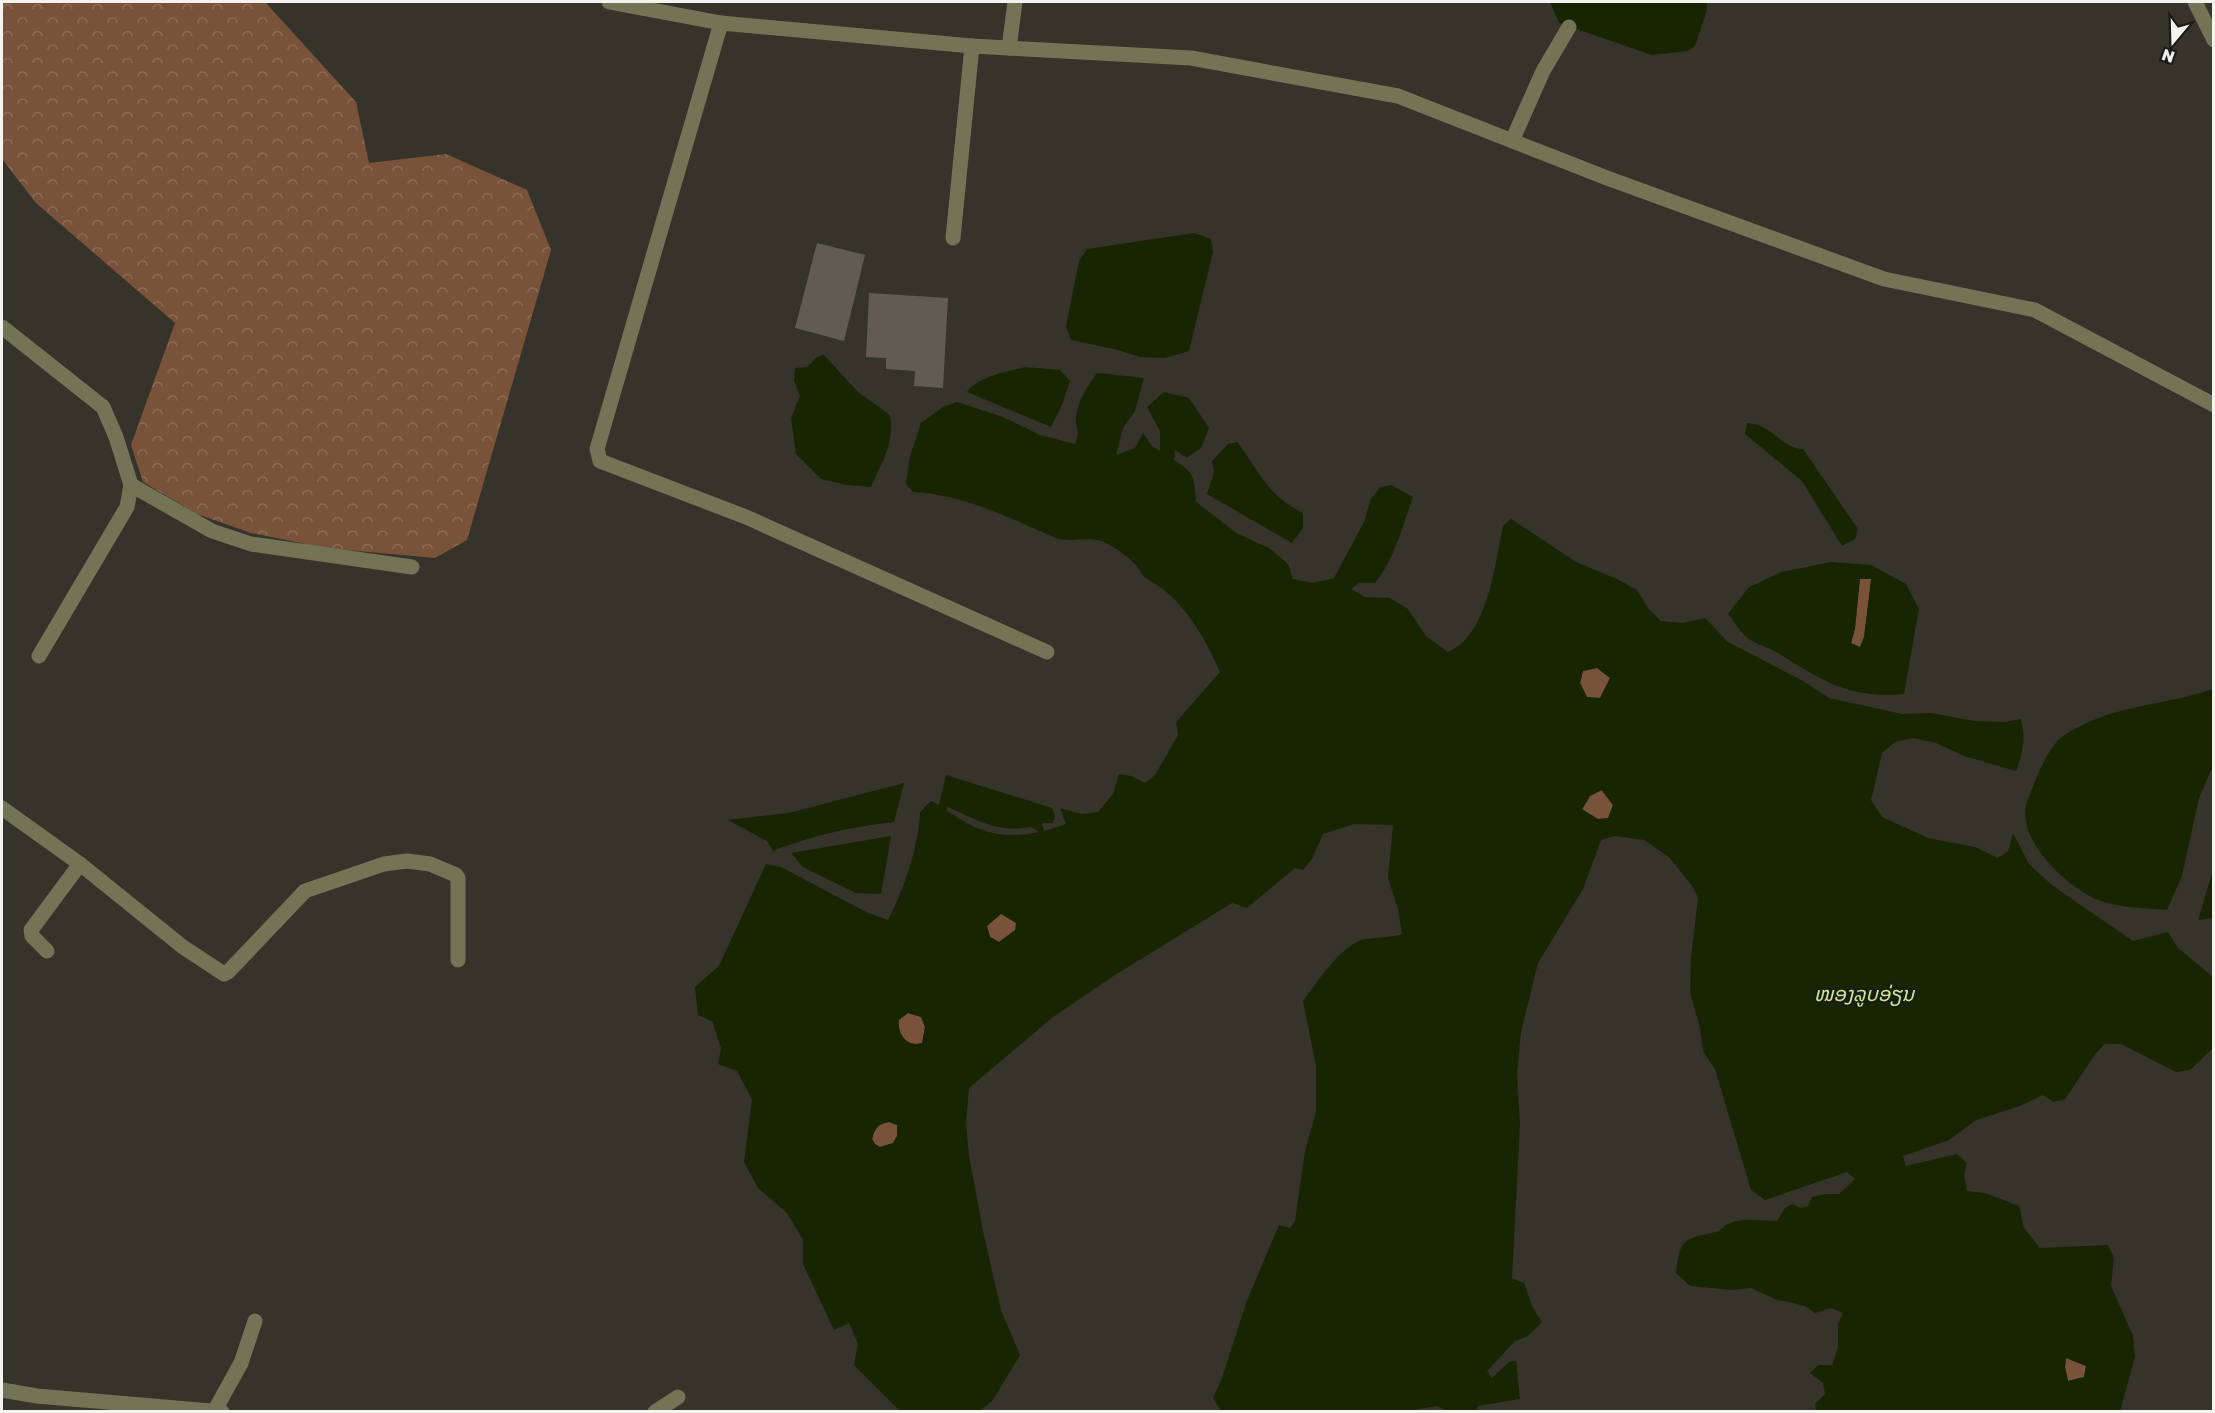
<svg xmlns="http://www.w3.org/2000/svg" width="2215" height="1413" font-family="'Golos Text','Noto Sans Lao',sans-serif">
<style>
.grass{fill:#79523a}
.forest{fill:url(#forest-crowns)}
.water{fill:#182502;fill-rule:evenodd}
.building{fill:#615b53}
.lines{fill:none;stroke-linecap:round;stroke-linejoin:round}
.minor{stroke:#737456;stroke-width:15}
.labels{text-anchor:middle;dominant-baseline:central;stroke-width:4.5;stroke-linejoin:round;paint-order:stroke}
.water-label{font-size:20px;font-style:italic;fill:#c4ed8f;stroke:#1c1b17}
</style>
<defs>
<pattern id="forest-crowns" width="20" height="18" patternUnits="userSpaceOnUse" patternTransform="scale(1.5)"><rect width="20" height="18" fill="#79523a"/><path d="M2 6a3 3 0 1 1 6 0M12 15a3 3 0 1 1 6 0" fill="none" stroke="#8d6b57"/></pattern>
</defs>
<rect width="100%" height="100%" fill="#36332b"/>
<!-- grass -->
<g class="grass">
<polygon points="1860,578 1872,579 1864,637 1860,647 1851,644 1855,628"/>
<polygon points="1597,668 1610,678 1600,698 1587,697 1580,683 1583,671"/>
<polygon points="1601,790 1613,805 1608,819 1598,820 1582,810 1590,796"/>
<polygon points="1001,913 1016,923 1016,930 999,942 990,937 987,926"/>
<path d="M908,1013L921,1017L925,1027L922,1043C907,1048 897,1034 899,1019Z"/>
<path d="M889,1122L897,1125V1136L893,1143L880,1147L875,1144L872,1139C875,1128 878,1124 889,1122Z"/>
<polygon points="2066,1358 2086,1366 2084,1377 2068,1381 2065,1367"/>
</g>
<!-- forest -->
<polygon class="forest" points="2,2 265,2 356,102 369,163 446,154 527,190 551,250 467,540 435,558 325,548 251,533 197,514 143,482 131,445 175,323 36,203 2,159"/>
<!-- water -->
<g class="water">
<polygon points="1550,2 1707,2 1706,13 1695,46 1688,51 1652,55 1559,23"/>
<polygon points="1194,233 1211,239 1213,252 1189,351 1165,358 1140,357 1114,349 1071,340 1066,326 1079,261 1087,249"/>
<path d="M824,355L858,392L890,415C895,444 882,461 871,487L847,485L821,479L796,454L791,418L800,396L794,381L795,368L807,367L817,357Z"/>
<path d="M1025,367L1060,370L1070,381L1062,405L1051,427L967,392C979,376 1007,372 1025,367Z"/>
<path d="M1097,373L1144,378L1135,411L1123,428L1116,455L1135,448L1143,433L1152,446L1160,451V431L1147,407L1164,392L1189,398L1209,428L1201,448L1187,458L1175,450L1174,460C1195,473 1194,477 1196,502L1238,534L1269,548L1288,564L1293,579L1313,583L1334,578L1364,522L1371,499L1380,487L1391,485L1413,497C1403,525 1394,560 1375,583H1359L1351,589L1365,597L1390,598L1408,609L1426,636L1448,652C1488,636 1495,563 1503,526L1511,519L1576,562L1617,579L1637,590L1648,608L1661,621L1683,623L1705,618L1728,642L1803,681L1829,698L1902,714L1931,713L1974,721L2005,722L2021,719C2026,738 2023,753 2016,771L1964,756L1936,743L1913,738L1895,742L1882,753L1871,800L1882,817L1928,838L1975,847L1998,858L2008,851L2013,833L2029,864L2053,886L2133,941L2168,932L2178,948L2213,977V1048L2190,1070L2176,1072L2121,1044H2105L2096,1053L2065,1099L2053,1102L2043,1095L2020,1106L1976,1120L1949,1140L1903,1156L1906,1166L1957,1154L1967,1163L1964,1175L1967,1191L1985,1193L2019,1206L2024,1228L2040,1248L2108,1245L2114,1258L2111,1286L2133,1336L2135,1357L2120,1411H1816L1815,1404L1825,1394L1823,1383L1810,1373L1818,1365H1832L1838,1348V1324L1843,1313L1831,1308L1815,1313L1805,1306L1775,1299L1751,1288L1731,1290L1690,1286L1676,1273C1680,1238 1683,1240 1715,1232C1721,1231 1724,1225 1730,1223C1745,1217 1761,1221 1777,1221L1785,1208L1792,1204L1801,1208L1808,1206L1812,1197L1827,1194H1839L1855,1179L1847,1172L1765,1200L1751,1190L1715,1069L1703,1051L1700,1028L1690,992L1691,958L1698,898L1693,887L1669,857L1644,840L1615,836L1601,840L1583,889L1538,963L1521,1032L1517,1073L1520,1125L1512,1278L1524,1283L1533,1308L1542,1322L1528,1336L1515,1341L1487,1371L1492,1378L1509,1362L1516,1361L1520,1399L1478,1406L1476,1412L1447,1411L1437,1406L1402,1412L1221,1411L1213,1398L1222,1378L1246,1303L1279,1225L1290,1228L1295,1221L1305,1151L1316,1112V1066L1303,1001C1316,983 1342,944 1365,939C1378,937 1390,938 1402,934L1398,909L1388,878L1393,825L1354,824L1323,834L1312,859L1303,870L1295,868L1247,908L1232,903L1115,975L1053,1017L969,1088L966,1123L969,1156L984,1236L1001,1310L1020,1355L993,1400L980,1411H900L854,1365L858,1344L849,1323L834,1330L803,1264V1240L787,1213L758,1188L744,1162L752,1099L737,1071L718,1064L721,1048L712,1021L698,1015L695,987L719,966L766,864L781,867L868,913L888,920C904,890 919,845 920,812L931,801L939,805L946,775L1052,808L1055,816L1053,823H1042L1044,831L1066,824L1060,808L1082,814L1098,812L1113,794L1119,774L1131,776L1145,783L1155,775L1178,735L1176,722L1220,672C1207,642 1190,611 1164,590C1158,585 1151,582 1145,577C1140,573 1138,567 1134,563C1127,556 1113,546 1104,542C1086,535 1071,545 1051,536C1007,517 962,494 913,492L906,484L910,456L921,423L943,407L957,402L1003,417L1040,435L1075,444C1082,428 1074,429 1076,416C1078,401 1088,385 1097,373ZM1597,668L1610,678L1600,698L1587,697L1580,683L1583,671ZM1602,790L1613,805L1608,818L1598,819L1582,809L1590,796ZM948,807C977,820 997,833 1031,827L1039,832C1002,840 977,832 946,810ZM1001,914L1016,923L1015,930L999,942L990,937L987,926ZM908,1013L921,1017L925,1027L922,1043C907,1048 897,1034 899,1020ZM889,1122L897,1125V1136L893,1143L880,1147L875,1144L872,1139C875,1128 878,1124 889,1122ZM2066,1358L2086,1366L2084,1377L2068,1381L2065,1367Z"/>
<path d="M1747,423C1772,424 1781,448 1803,449L1858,529L1855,539L1842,546L1802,481L1745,434Z"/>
<path d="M1237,442C1260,472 1267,495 1303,513V528L1292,543L1207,494L1214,472L1212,461L1228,444Z"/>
<path d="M1831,562L1871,565L1906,584L1919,609L1904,694C1849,699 1823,681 1778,653C1768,647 1754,644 1745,636C1739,630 1734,621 1728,614L1749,587L1782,572ZM1860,579H1871L1864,637L1860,647L1851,643L1855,628Z"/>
<path d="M2213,689V770H2211L2199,798L2182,876L2167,910C2147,908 2124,908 2104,902C2071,892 2018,843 2026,805C2028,798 2032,790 2034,784C2039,771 2051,744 2062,737C2107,705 2163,706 2213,689Z"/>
<path d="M904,783L894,822C849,827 815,835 773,851L767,841L728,820L789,813Z"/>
<polygon points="891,836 881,894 856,893 803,867 791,853"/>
<polygon points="2213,870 2213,918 2198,920"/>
</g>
<!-- building -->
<g class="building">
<polygon points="817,243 865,255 844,341 795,328"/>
<polygon points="869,293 948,298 943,388 914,386 915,371 886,369 886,358 866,357"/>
</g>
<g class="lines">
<!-- minor -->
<g class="minor">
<polyline points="609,2 721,23 972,46 1191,58 1398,96 1607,178 1884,279 2035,310 2214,405"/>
<polyline points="2195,2 2214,40"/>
<polyline points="721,23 597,449 600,461 746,517 1047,652"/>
<polyline points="1009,48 1015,2"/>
<polyline points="1512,141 1543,71 1569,27"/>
<polyline points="953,238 972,46"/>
<polyline points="2,327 103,407 116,437 131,485 127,507 39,656"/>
<polyline points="131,485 212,531 251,544 412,567"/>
<polyline points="2,808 80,864 183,947 224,974 228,972 305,891 384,864 407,861 430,864 456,875 458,878 458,960"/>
<polyline points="47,951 32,936 31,930 80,864"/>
<polyline points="2,1390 37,1396 222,1412"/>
<polyline points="215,1410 241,1363 255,1321"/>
<polyline points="655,1412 678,1397"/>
</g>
</g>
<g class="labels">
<!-- water labels -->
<g class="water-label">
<text x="1864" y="993">ໜອງລູບອ່ຽນ</text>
</g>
</g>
<!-- border -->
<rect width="2215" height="1413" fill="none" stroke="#f4f3ed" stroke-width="6"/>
<!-- north arrow -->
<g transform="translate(2173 42) rotate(199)" stroke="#1c1b17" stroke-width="4.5" paint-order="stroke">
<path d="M0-4.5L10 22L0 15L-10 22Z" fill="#f4f3ed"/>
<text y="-9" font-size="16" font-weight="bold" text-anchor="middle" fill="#f4f3ed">N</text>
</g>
</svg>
